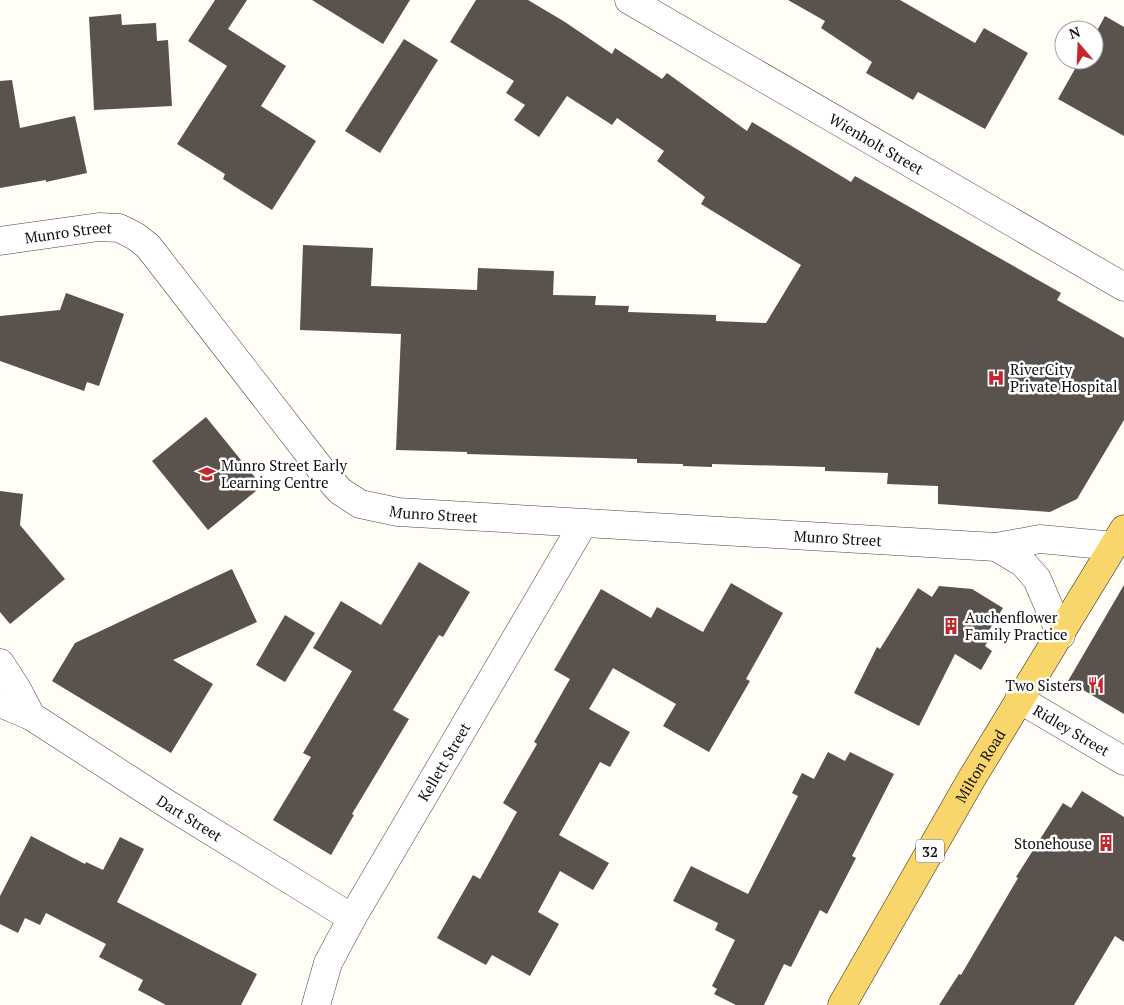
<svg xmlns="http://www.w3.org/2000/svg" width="1124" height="1005" font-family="'PT Serif',serif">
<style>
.building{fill:#5a524d}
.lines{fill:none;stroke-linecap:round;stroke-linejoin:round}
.street-casing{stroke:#444;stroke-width:29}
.primary-casing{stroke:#222;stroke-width:29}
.street{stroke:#fff;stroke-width:28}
.primary{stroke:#f9d66b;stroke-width:28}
.labels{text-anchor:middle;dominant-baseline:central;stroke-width:5;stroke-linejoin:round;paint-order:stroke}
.shield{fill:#fff;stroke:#585858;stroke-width:1}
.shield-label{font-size:14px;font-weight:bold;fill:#111}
.street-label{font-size:15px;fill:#111;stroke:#fff}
.poi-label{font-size:15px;fill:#111;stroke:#fff;text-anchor:start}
</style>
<rect width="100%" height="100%" fill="#fffdf5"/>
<!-- building -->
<g class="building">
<polygon points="215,0 247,0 228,29 286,66 261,106 316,141 272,210 223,179 225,174 177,144 227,66 188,41"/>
<polygon points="312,0 410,0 383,44"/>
<polygon points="476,0 528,0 565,22 612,54 615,48 662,79 667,73 747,131 752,122 851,182 855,176 1061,293 1057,300 1124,338 1124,420 1077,499 1050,512 938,504 938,486 887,484 888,473 825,471 825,467 712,464 712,467 683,466 683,464 637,463 637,459 467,454 467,452 396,450 401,334 300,330 303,245 373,248 371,286 477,290 478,268 554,271 553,295 596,296 595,305 629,306 628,312 716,315 716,321 766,323 801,265 701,204 705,197 657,161 664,151 617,118 612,125 567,96 539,137 514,120 525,105 506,93 514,81 450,42"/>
<polygon points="788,0 900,0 975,43 984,28 1028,53 985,129 918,92 913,100 866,73 872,62 821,28 825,21"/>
<polygon points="121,14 122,25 156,23 157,41 168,40 172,106 94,110 89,17"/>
<polygon points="1105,16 1124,27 1124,136 1058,99 1080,60 1094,60 1094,36"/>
<polygon points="404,39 438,60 380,153 345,131"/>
<polygon points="12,80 20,128 75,116 87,173 46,182 46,180 0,188 0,81"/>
<polygon points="66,293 124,314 99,386 87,382 84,391 0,361 0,316 60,310"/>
<polygon points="206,417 262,486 208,530 152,461"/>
<polygon points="0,491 23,494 20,525 65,579 10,624 0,612"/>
<polygon points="419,562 470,592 443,637 439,635 393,710 409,719 352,814 354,815 331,855 273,820 311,757 303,753 352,671 313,648 341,601 381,625"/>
<polygon points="232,569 257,622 173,660 213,684 171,753 52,681 75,643"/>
<polygon points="731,583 783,613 746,679 750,681 709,752 663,726 676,704 613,668 589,709 630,732 610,767 600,762 559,835 609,863 593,890 560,871 538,912 559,924 530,976 492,955 486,965 437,938 473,875 480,879 517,812 503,803 537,744 534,742 570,679 554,670 601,589 651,618 657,607 703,632"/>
<polygon points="1124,585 1124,714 1068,681"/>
<polygon points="939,586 972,589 1003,608 988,632 992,634 985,646 992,651 981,670 955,654 919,726 854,693 877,647 880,649 918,588 932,597"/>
<polygon points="285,615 315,633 285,682 256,665"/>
<polygon points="828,752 845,761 850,752 894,774 852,856 856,858 827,914 820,910 791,967 784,964 764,1005 736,1005 714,994 717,989 712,986 735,940 715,930 718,923 673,901 691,866 748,894 798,796 792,793 802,773 814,779"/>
<polygon points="1082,791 1124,817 1124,942 1115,936 1074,1005 939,1005 959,974 961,975 1018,878 1016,877 1063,803 1071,808"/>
<polygon points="31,836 85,864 86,862 103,870 120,837 144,849 117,902 257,974 241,1005 166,1005 138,990 143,980 99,957 106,944 46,913 40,925 25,918 18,933 0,924 0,896"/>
</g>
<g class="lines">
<!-- street casing -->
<g class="street-casing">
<g id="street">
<path id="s1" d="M629,0L1124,287"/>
<path id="s2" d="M0,241L99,227L119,228L135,236L148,246L323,472L340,491L360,504L398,512L996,547L1040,539L1114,546"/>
<polyline points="996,547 1023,563 1037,579 1061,635"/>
<polyline points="0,663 17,689 31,716"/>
<path id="s3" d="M1019,699L1124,761"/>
<path id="s4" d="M0,703L31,716L164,802L352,918"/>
<path id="s5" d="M316,1005L328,963L352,918L583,524"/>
</g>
</g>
<!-- primary casing -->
<g class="primary-casing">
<g id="primary">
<path id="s6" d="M842,1005L972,778L1124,529"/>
</g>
</g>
<!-- street -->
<use href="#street" class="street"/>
<!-- primary -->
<use href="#primary" class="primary"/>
</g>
<!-- icons -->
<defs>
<g id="hospital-bare" transform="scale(1.35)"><path d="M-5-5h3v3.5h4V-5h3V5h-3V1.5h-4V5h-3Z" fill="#c4262e" stroke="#fff" stroke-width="2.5" paint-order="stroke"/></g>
<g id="school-bare" transform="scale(1.35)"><path d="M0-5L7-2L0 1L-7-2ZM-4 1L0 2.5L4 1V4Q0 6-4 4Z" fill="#c4262e" stroke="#fff" stroke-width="2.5" paint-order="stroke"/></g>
<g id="building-bare" transform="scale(1.35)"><path d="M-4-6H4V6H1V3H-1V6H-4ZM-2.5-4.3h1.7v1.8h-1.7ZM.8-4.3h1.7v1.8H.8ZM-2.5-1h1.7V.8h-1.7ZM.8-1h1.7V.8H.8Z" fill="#c4262e" stroke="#fff" stroke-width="2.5" paint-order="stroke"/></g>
<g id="restaurant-bare" transform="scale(1.35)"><path d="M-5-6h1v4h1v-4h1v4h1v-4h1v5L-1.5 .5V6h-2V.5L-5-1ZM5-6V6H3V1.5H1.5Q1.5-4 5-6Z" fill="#c4262e" stroke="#fff" stroke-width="2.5" paint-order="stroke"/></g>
</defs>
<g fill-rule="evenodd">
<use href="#hospital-bare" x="996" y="378"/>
<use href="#school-bare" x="207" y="474"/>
<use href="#building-bare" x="951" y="626"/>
<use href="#restaurant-bare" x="1096" y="685"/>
<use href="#building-bare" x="1106" y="843"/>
</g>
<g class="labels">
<!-- shield labels -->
<rect class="shield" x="916" y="839.5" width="28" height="23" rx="4"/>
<g class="shield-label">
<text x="930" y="851">32</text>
</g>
<!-- street labels -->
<g class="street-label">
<text stroke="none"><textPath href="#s1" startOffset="286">Wienholt Street</textPath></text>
<text stroke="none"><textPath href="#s2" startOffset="69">Munro Street</textPath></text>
<text stroke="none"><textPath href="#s2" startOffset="564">Munro Street</textPath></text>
<text stroke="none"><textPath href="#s2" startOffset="969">Munro Street</textPath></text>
<text stroke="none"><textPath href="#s3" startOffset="61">Ridley Street</textPath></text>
<text stroke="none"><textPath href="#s5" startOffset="276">Kellett Street</textPath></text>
<text stroke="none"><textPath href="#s6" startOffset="276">Milton Road</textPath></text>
<text stroke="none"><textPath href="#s4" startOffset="222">Dart Street</textPath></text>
</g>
<!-- poi labels -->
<g class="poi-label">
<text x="1010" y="369">RiverCity<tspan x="1010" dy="17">Private Hospital</tspan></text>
<text x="221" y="465">Munro Street Early<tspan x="221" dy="17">Learning Centre</tspan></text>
<text x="965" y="617">Auchenflower<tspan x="965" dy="17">Family Practice</tspan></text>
<text x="1082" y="685" text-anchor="end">Two Sisters</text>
<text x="1092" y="843" text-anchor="end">Stonehouse</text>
</g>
</g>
<!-- north arrow -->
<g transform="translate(1079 45) rotate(341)"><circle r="24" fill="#ffffff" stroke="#a0a0a0"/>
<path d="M0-4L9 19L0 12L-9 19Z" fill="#c4262e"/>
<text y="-8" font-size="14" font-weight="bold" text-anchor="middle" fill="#111111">N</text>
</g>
</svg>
